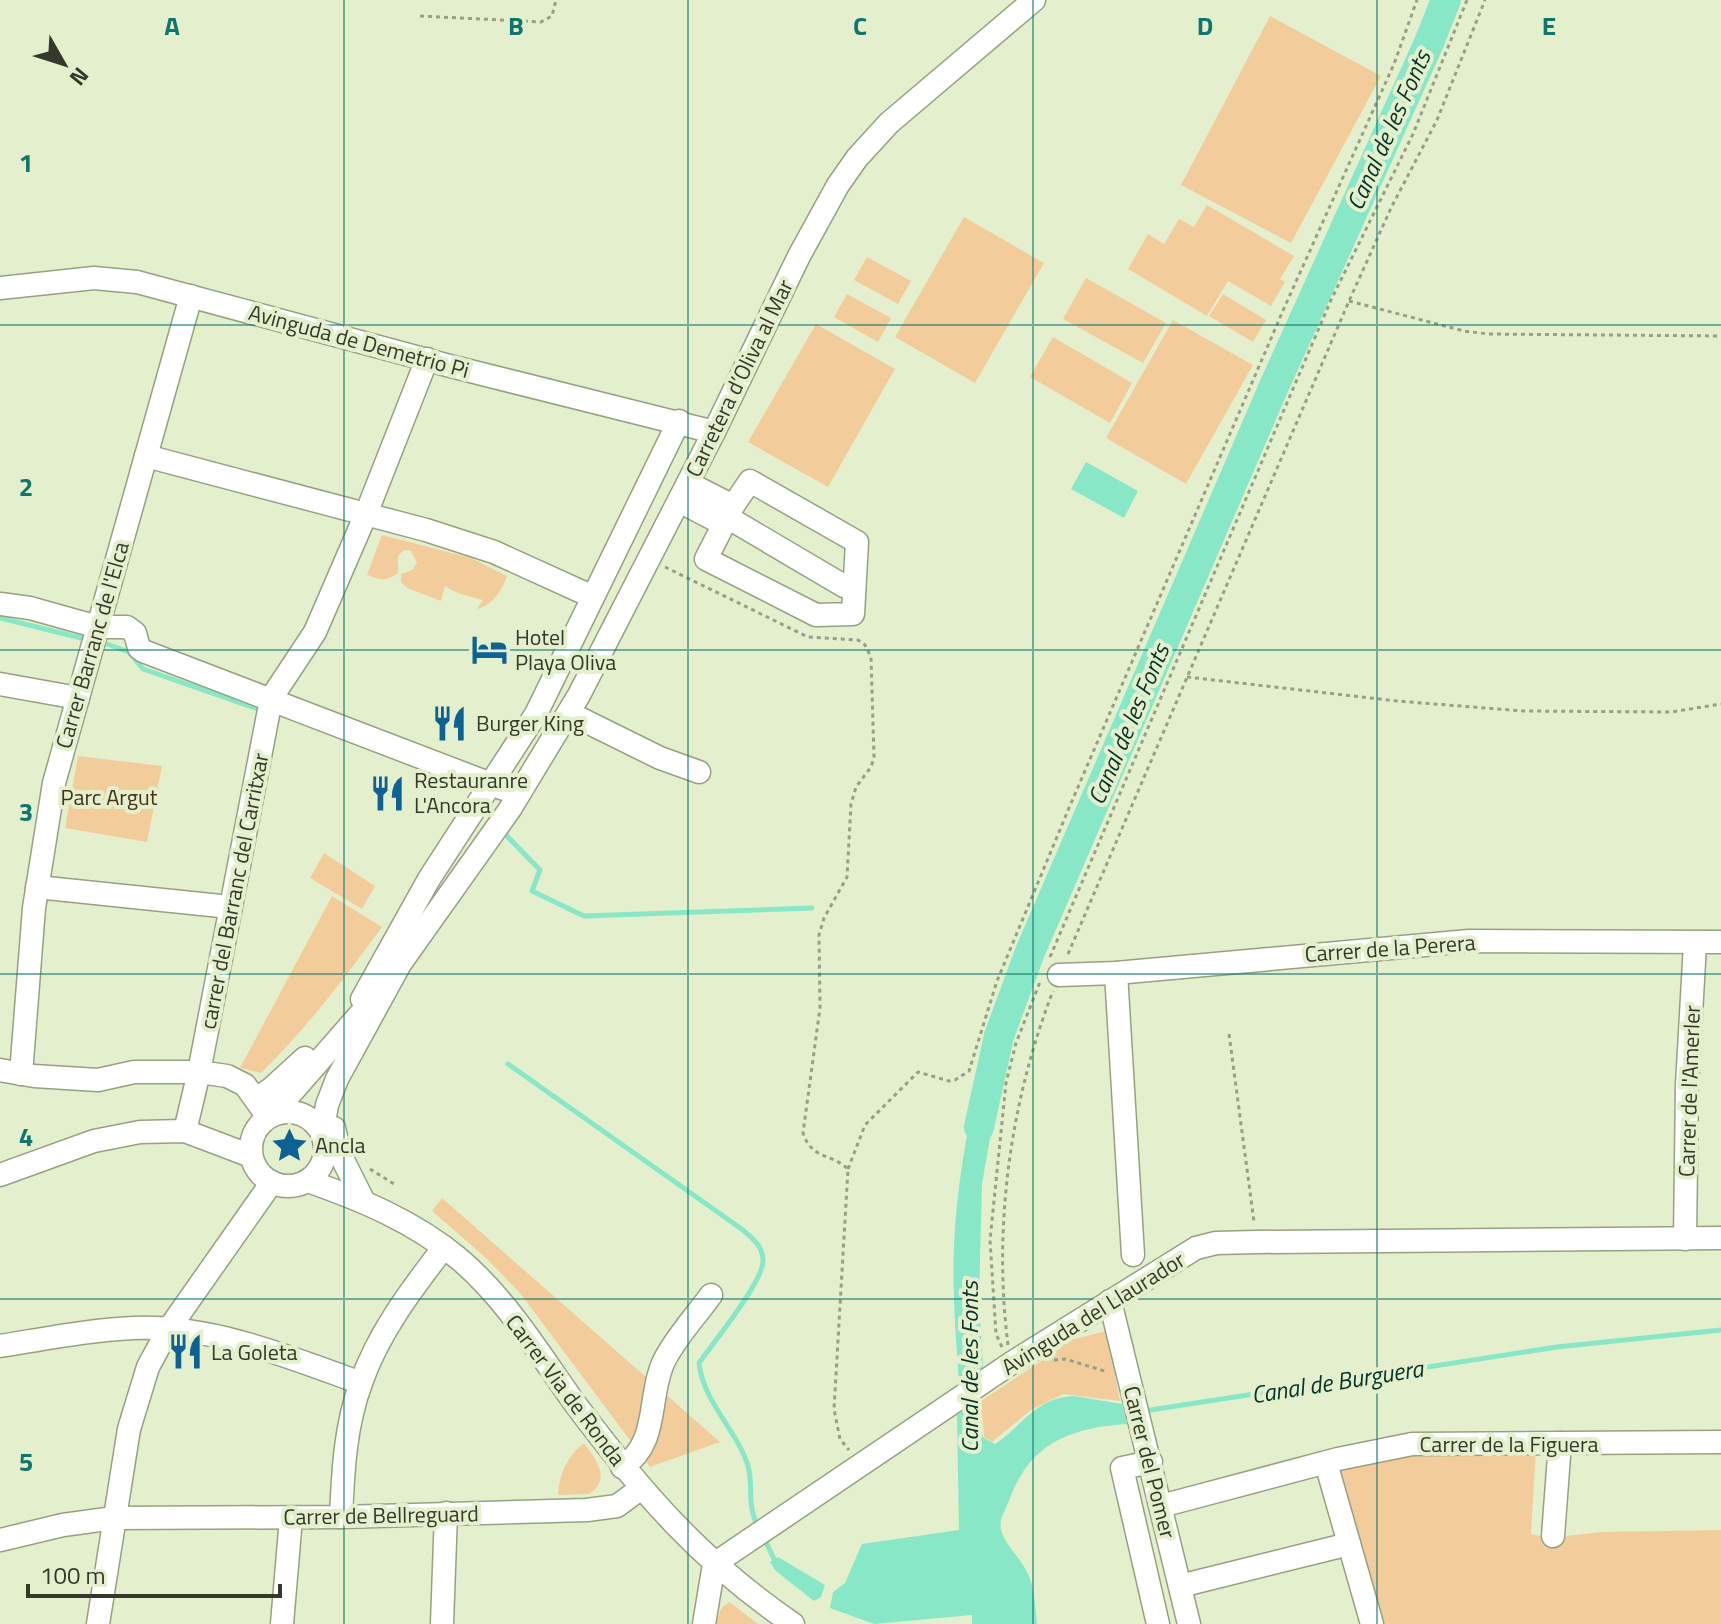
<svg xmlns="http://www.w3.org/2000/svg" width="1721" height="1624" font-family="'Titillium Web',sans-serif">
  <rect width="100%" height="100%" fill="#e4f0cd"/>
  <g fill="#f2cd9b">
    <path d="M1270,16L1381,76L1291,243L1181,185Z"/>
    <path d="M1207,205L1294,256L1280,279L1285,282L1271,306L1228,281L1207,316L1128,269L1148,234L1164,244L1179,219L1194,227Z"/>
    <path d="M964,217L1044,263L975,383L895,337Z"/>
    <path d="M867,257L911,281L898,304L854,280Z"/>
    <path d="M1086,278L1166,323L1143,363L1063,319Z"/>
    <path d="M847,294L891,318L878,342L834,317Z"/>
    <path d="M1223,294L1266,320L1253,342L1209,316Z"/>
    <path d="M1173,320L1253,365L1186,484L1106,438Z"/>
    <path d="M816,324L895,369L828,487L748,442Z"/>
    <path d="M1053,337L1132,383L1110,423L1030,377Z"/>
    <path d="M382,535L471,558L507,576C502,591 493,605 477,609L483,600C469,596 456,594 445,586L441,601L407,588L401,582V574L412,570L417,563L411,551L405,550C393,557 400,562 398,573C386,582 380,580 367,575Z"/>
    <path d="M78,756L162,766L147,842L65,828Z"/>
    <path d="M324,853L375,886L362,909L310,878Z"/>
    <path d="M332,896L382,927C345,978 306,1029 261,1073L240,1068Z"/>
    <path d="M442,1198L720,1442L650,1467L520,1293L486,1258L432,1211Z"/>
    <path d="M1106,1331L1120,1401L1063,1394L1031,1410L992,1442L984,1437L981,1401L1074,1339Z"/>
    <path d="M584,1443C596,1460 612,1479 589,1494L558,1495C559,1475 567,1456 584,1443Z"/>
    <path d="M1536,1448L1531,1534L1550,1538L1601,1532L1721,1530V1624H1379L1338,1465L1385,1453Z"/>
    <path d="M730,1602L732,1604L758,1624H715L722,1607Z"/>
  </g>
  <g fill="#87e7c7">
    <path d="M1086,462L1138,491L1124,518L1071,489Z"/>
    <path d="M976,1086L998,1092L982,1184L979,1300L983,1367L959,1383C956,1337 952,1292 954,1246C956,1192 966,1139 976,1086Z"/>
    <path d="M1074,1396L1122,1404L1127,1424C1071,1428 1031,1442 1010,1498C1006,1510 997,1520 1002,1533C1007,1546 1019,1557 1026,1570C1035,1586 1035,1606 1037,1624H972V1615L874,1624L830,1608L833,1592L845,1583L862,1544L959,1530L957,1415L981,1401L982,1434L984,1438L995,1444C1023,1426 1034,1398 1074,1396Z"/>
    <path d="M778,1557L825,1585L821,1597L814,1601L776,1571L770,1562Z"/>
  </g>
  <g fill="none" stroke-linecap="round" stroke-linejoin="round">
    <g stroke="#87e7c7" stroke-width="5">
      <path d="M0,618L81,638"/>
      <path d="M107,644L129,652L143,669L261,710"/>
      <path d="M507,829L506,835L540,870L532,891L584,916L812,908"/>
      <path d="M508,1064L743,1230C753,1239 763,1246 763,1261C763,1282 713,1343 699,1363C703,1402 737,1430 748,1466C754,1489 746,1503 758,1527"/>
      <path d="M1144,1411L1557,1347L1721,1330"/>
      <path d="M763,1536L774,1559"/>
    </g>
    <path stroke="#87e7c7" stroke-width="30" d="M979,1127L999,1036L1030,952L1275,384L1428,45L1446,0"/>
    <defs>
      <g id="minor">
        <path d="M0,288L94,278L137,282L450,366L714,432"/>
        <path d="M191,296L146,456L426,530L494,552L593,597"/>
        <path d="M750,481L857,542L853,614L816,615L706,559L733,506Z"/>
        <path d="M688,483L733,506"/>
        <path d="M679,501L723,524"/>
        <path d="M727,517L844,586L854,589"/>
        <path d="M0,604L30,608L98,627H127L135,633L139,648L143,651L504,789"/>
        <path d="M0,684L78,698"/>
        <path d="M569,713L660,758L699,772"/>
        <path d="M37,887L230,907"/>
        <path d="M1116,973L1133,1255"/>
        <path d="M1059,975L1116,973L1469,941L1721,942"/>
        <path d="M362,999L429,879L536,714L679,421"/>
        <path d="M0,1070L34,1076L98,1080L134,1072H199L227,1076L245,1085L268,1117"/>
        <path d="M21,1074L34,908L54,783L146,456"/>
        <path d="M256,1099L271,1089L305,1058"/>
        <circle cx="288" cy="1149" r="37"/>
        <path d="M271,1116L362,1012"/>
        <path d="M334,1128L340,1154L363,1200"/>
        <path d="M185,1131L199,1072L269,710L276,691L315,632L366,514L427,359"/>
        <path d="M322,1134L327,1105L337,1079L400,964L510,809L579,695L714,432L799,256L838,185L857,158L889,123L1034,0"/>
        <path d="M0,1175L94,1141L140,1132L185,1131L251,1156"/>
        <path d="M308,1181C362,1200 413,1221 458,1258C506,1298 540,1355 576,1405C642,1493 702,1562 793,1624"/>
        <path d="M1685,1239L1687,1085L1695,944"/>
        <path d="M1110,1301L1189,1624"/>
        <path d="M0,1346C44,1339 89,1330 134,1328C212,1325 289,1357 361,1383"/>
        <path d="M1151,1462L1122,1468L1158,1624"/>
        <path d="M1326,1463L1372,1624"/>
        <path d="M622,1467C660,1443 647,1397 664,1361C676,1337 696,1316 711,1295"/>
        <path d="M1161,1506L1338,1459L1412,1444L1721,1442"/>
        <path d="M341,1517C343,1472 345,1426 361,1383C378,1333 412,1289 444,1247"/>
        <path d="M1553,1536L1560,1443"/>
        <path d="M0,1540L63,1525L114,1518L341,1517L587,1510L617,1506L640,1489"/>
        <path d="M714,1564L1010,1364L1196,1248L1216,1243L1256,1242L1721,1238"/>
        <path d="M1180,1586L1349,1544"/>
        <path d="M98,1624L129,1429L148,1367L168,1330L272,1182"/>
        <path d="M282,1624L291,1518"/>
        <path d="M442,1624L446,1513"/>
        <path d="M704,1624L714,1564"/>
      </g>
    </defs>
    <use href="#minor" stroke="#96a180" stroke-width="25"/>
    <g stroke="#979f86" stroke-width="3" stroke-dasharray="4 4" stroke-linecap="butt">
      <path d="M420,16L541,22L552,16L556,0"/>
      <path d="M1349,301L1464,331L1488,334L1721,336"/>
      <path d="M665,567L808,637L858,640L865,645L871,657L874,757L871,767L856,787L851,804L847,877L824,918L819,935L820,1008L803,1133C812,1160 831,1153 848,1169L834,1409L840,1439L849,1450"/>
      <path d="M1187,677L1397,701L1523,711L1671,712L1721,704"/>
      <path d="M1068,954L1349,301L1391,208L1437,120L1485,0"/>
      <path d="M1050,957L1331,300L1413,134L1467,0"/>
      <path d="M1229,1034L1254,1222"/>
      <path d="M370,1169L394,1184"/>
      <path d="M848,1169L865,1125L918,1072L949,1081L955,1080L969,1071L997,981L1069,808L1285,306L1394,64L1417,0"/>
      <path d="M1008,1345C993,1227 1010,1102 1053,991"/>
      <path d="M1002,1347L996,1334L990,1240L1006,1083L1016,1043L1040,982"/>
      <path d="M1054,1360L1065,1359L1108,1372"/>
    </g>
    <use href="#minor" stroke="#fff" stroke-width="22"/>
  </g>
  <path fill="none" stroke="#0f766e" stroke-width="2" stroke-opacity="0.55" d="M344,0V1624M688,0V1624M1033,0V1624M1377,0V1624M0,325H1721M0,650H1721M0,974H1721M0,1299H1721"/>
  <defs>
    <symbol id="hotel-bare" viewBox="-9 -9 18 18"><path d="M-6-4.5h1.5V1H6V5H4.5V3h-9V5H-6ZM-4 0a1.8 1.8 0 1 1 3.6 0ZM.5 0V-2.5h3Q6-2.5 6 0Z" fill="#0e6193" stroke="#e4f0cd" stroke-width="2.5" paint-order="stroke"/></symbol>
    <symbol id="restaurant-bare" viewBox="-9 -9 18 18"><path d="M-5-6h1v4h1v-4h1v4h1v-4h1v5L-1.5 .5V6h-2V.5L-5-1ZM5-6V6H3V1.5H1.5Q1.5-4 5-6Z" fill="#0e6193" stroke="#e4f0cd" stroke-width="2.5" paint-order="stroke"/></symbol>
    <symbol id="sight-bare" viewBox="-9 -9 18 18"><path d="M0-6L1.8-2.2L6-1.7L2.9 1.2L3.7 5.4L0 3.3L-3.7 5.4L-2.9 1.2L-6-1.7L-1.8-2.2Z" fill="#0e6193" stroke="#e4f0cd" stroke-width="2.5" paint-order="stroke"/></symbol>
  </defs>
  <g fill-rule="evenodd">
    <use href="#hotel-bare" x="464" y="624" width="51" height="51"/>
    <use href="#restaurant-bare" x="424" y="698" width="51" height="51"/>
    <use href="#restaurant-bare" x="362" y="768" width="51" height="51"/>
    <use href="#sight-bare" x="264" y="1120" width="51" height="51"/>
    <use href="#restaurant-bare" x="160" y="1326" width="51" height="51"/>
  </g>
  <g text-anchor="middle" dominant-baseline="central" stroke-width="8" stroke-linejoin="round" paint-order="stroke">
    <g font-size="22" fill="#34392b" stroke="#e4f0cd">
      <text transform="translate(359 341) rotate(15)">Avinguda de Demetrio Pi</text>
      <text transform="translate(739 378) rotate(-64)">Carretera d’Oliva al Mar</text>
      <text transform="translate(92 645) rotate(-74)">Carrer Barranc de l'Elca</text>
      <text transform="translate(234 891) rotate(-79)">carrer del Barranc del Carritxar</text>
      <text transform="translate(1390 948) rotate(-4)">Carrer de la Perera</text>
      <text transform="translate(1689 1091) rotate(-88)">Carrer de l'Amerler</text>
      <text transform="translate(1093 1313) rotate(-32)">Avinguda del Llaurador</text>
      <text transform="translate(566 1390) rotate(53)">Carrer Via de Ronda</text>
      <text x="1509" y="1444">Carrer de la Figuera</text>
      <text transform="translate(1150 1462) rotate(76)">Carrer del Pomer</text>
      <text transform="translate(381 1515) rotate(-1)">Carrer de Bellreguard</text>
    </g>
    <g font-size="22" fill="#34392b" stroke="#e4f0cd" text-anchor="start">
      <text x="515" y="637">Hotel<tspan x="515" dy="25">Playa Oliva</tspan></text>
      <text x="476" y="723">Burger King</text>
      <text x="414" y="780">Restauranre<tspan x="414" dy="25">L'Ancora</tspan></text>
      <text x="315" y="1145">Ancla</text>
      <text x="211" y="1352">La Goleta</text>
    </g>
    <g font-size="22" fill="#473214" stroke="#e4f0cd">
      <text x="109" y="797">Parc Argut</text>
    </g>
    <g font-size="24" font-style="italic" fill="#053327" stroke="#e4f0cd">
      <text transform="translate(1388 130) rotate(-66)">Canal de les Fonts</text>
      <text transform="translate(1128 724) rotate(-67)">Canal de les Fonts</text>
      <text transform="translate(969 1367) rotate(-90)">Canal de les Fonts</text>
      <text transform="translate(1337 1381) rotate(-9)">Canal de Burguera</text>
    </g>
  </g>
  <g font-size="26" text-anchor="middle" font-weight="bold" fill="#0f766e" stroke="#e4f0cd" stroke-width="8" stroke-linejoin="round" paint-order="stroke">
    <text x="172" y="35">A</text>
    <text x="516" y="35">B</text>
    <text x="860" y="35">C</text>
    <text x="1205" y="35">D</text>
    <text x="1549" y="35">E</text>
    <text x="26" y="172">1</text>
    <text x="26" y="496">2</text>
    <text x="26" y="821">3</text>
    <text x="26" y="1146">4</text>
    <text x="26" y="1471">5</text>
  </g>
  <g transform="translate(64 64) rotate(129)" stroke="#e4f0cd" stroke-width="6" paint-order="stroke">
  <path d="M0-6L14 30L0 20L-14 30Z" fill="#34392b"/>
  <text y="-12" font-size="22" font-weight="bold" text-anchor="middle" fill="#34392b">N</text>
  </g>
  <path d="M28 1584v12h252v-12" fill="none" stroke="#34392b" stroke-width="4"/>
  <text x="40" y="1584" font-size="24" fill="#34392b" stroke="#e4f0cd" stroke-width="6" paint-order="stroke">100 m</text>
</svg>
